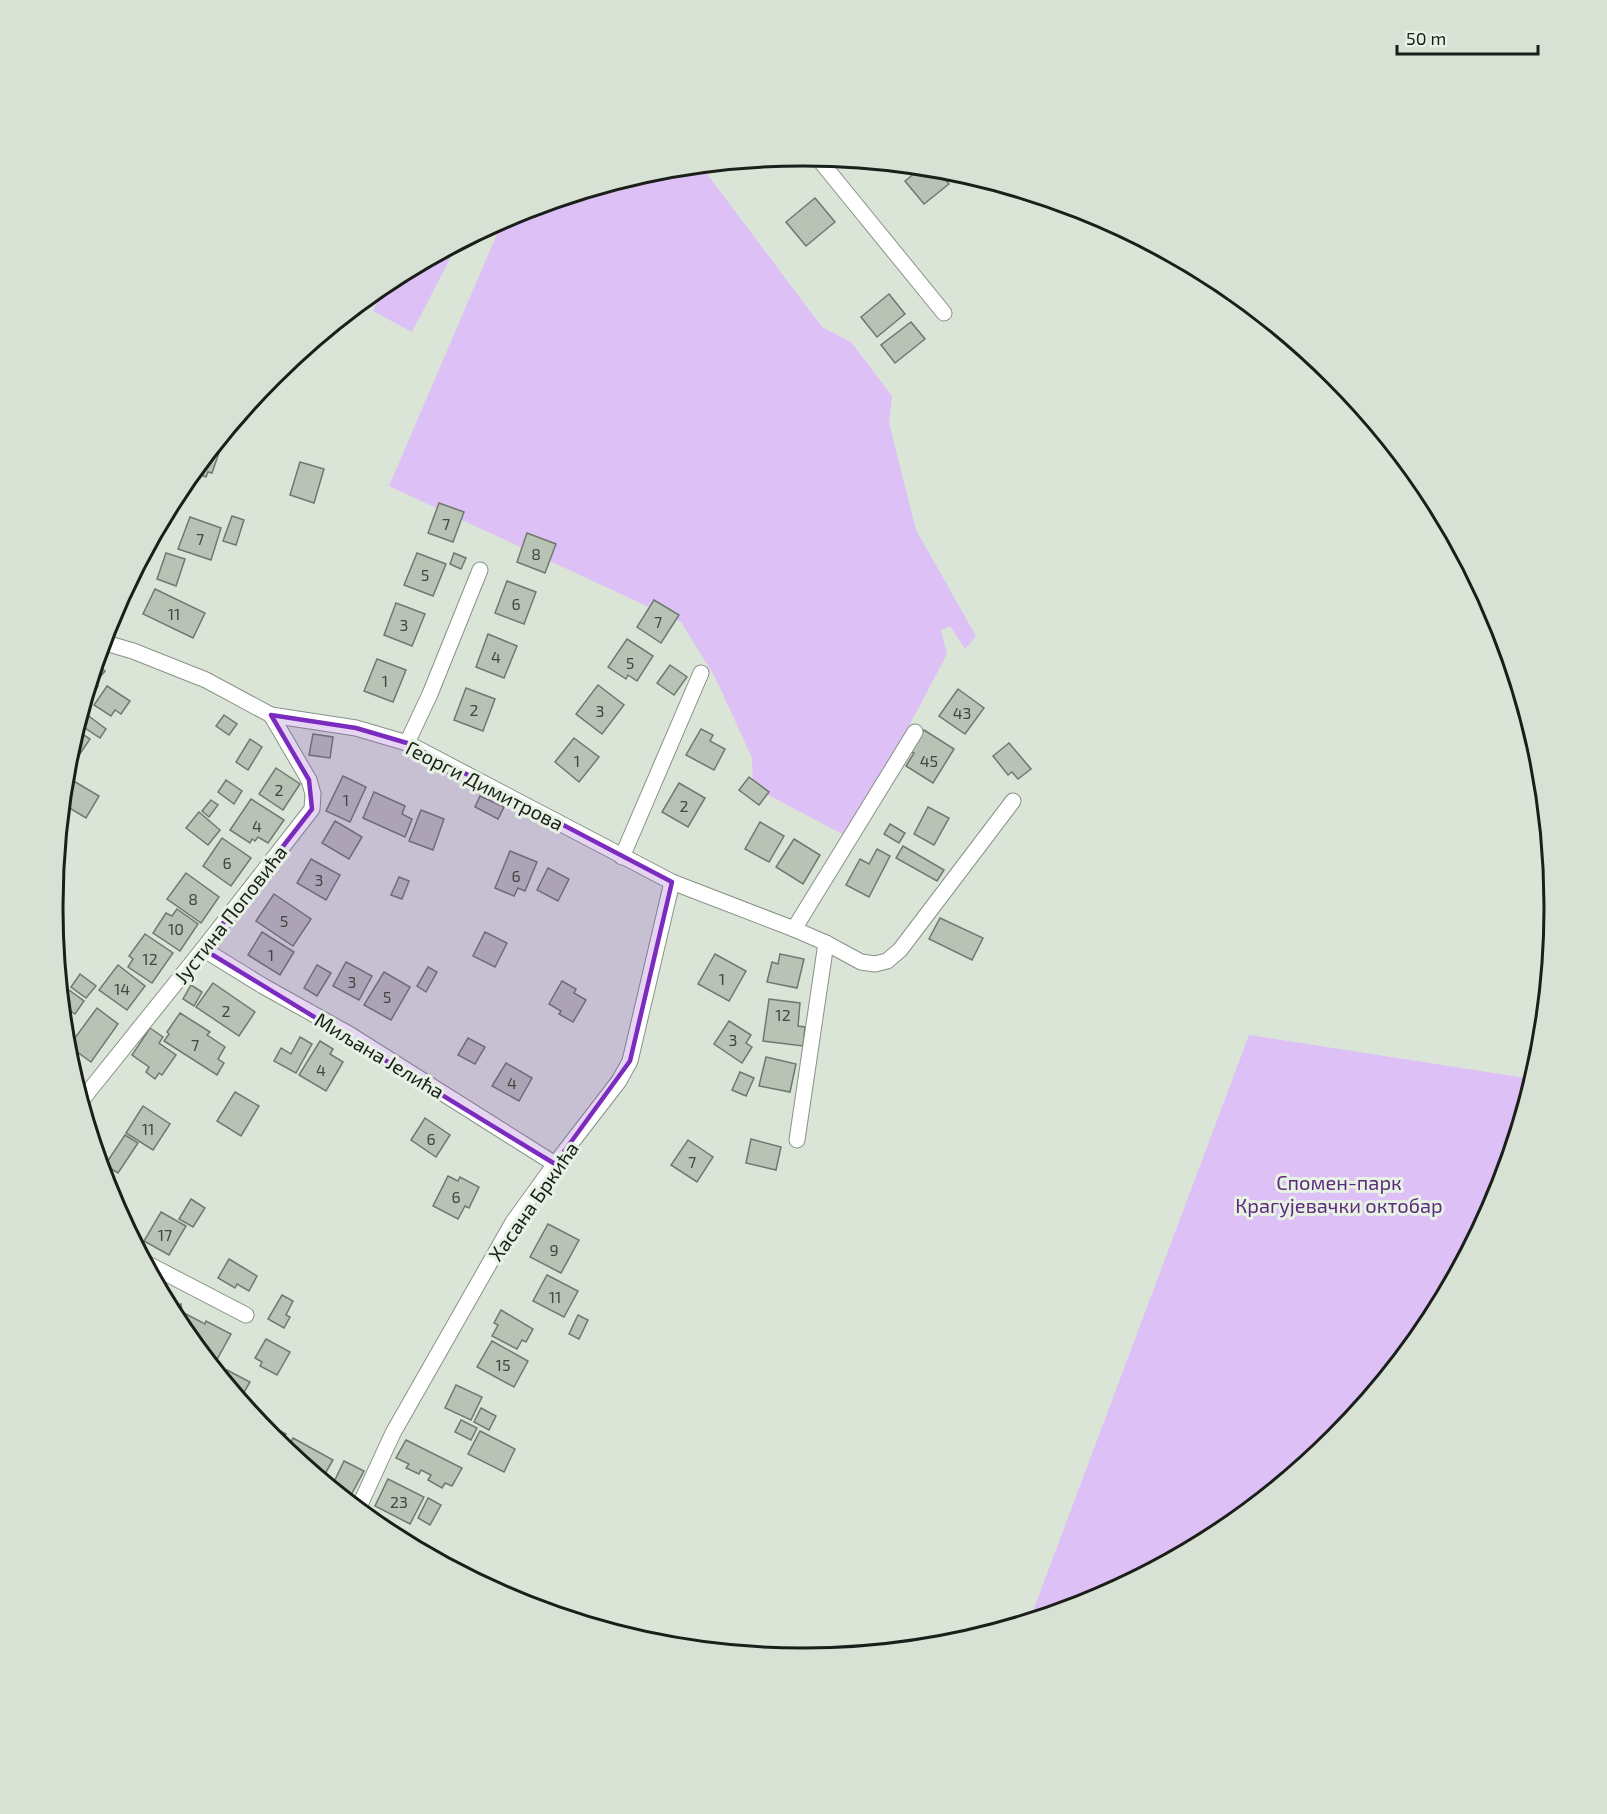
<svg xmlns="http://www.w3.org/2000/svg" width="1607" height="1814" font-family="'Exo 2',sans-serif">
  <rect width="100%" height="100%" fill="#dae5d7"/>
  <g fill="#ddc0f5">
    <path d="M701,166L822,327L851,342L892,396L889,423L916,530L976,636L965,649L950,626L941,630L947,654L850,838L753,787L752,758L716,679L681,622L389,486L503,220L516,213L657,170Z"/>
    <path d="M457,245L412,332L373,311L388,282Z"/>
    <path d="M1249,1035L1532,1079L1497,1195L1428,1325L1334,1438L1220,1532L1091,1601L1030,1619Z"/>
  </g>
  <g fill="#b8c2b5" stroke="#6f796d" stroke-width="1.5">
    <path d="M921,168L936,169L949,184L924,204L905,181Z"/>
    <path d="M815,198L835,222L806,246L786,222Z"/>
    <path d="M889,294L905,314L877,337L861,317Z"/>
    <path d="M911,322L925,339L895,363L881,345Z"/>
    <path d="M218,443L222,444L212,473L208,472L206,477L194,472Z"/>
    <path d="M300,462L324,469L314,503L290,495Z"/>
    <path d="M439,503L464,512L453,542L428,533Z"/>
    <path d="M232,516L244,520L236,545L223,541Z"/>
    <path d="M190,517L221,528L211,560L178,549Z"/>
    <path d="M527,533L556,544L545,573L517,562Z"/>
    <path d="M166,553L185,559L176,586L157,579Z"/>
    <path d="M417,553L446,564L433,596L404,585Z"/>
    <path d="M454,553L466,558L461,569L450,564Z"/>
    <path d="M507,581L536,592L524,624L495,613Z"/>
    <path d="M155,589L205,613L193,638L143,614Z"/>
    <path d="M654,600L679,615L661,643L637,627Z"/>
    <path d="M396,603L425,614L412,646L384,635Z"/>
    <path d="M488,634L517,646L504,678L476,667Z"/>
    <path d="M627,639L653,656L637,681L628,675L626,679L608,667Z"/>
    <path d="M377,659L406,670L393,702L364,691Z"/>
    <path d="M96,664L105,671L95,683L98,686L91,696L87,693Z"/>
    <path d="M670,665L687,677L674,695L657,683Z"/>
    <path d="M598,685L624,705L602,734L576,714Z"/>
    <path d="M107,686L130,701L121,714L115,710L111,716L94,705Z"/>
    <path d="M466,688L495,699L483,731L454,720Z"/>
    <path d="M958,689L984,708L965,734L939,716Z"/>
    <path d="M86,714L106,729L100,738L79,724Z"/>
    <path d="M224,715L237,724L229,735L216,726Z"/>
    <path d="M701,729L713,735L710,741L725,749L714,770L686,755Z"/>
    <path d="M76,730L90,739L69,770L66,768L67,760Z"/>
    <path d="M924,730L954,749L933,783L906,766L914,753L910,751Z"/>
    <path d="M313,734L333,737L330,758L309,755Z"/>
    <path d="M574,738L599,757L579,782L555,762Z"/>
    <path d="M250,739L262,747L248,770L236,762Z"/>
    <path d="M1009,743L1031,769L1018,779L1012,772L1008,775L993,756Z"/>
    <path d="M276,768L300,784L283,810L259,794Z"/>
    <path d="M343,776L366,787L350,822L326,811Z"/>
    <path d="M749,777L769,792L759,805L739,790Z"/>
    <path d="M72,780L99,796L86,818L63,804L64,794Z"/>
    <path d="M226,780L242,791L234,804L218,792Z"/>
    <path d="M679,783L705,798L688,827L662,812Z"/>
    <path d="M374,792L405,806L402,814L412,819L405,837L363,818Z"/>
    <path d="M480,796L504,807L498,819L475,807Z"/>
    <path d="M251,799L284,820L268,843L258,837L255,841L252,839L250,843L230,830Z"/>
    <path d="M211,800L218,805L209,817L202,811Z"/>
    <path d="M928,807L949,818L934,845L914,834Z"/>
    <path d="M421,810L444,819L433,850L409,841Z"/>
    <path d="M199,812L220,830L208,845L186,828Z"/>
    <path d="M335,821L362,837L349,859L322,843Z"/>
    <path d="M760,822L784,836L769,862L745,849Z"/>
    <path d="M890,824L905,833L899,843L884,834Z"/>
    <path d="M222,838L251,858L231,886L203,866Z"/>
    <path d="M794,839L820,855L803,884L776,867Z"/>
    <path d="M903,846L944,870L937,881L896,858Z"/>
    <path d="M877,849L890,856L869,897L846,885L860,859L869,864Z"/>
    <path d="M510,851L537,862L525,891L518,888L514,896L495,888Z"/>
    <path d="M311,859L340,875L326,900L297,883Z"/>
    <path d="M548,868L569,879L558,901L537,890Z"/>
    <path d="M186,873L219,897L201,923L167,899Z"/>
    <path d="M399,877L409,881L402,899L391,895Z"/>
    <path d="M274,894L311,919L293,946L256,921Z"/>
    <path d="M177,909L198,924L180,951L153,933L166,913L172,916Z"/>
    <path d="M940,918L983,938L972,960L929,939Z"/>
    <path d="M262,932L294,952L280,975L248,955Z"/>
    <path d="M485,932L507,943L495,967L473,956Z"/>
    <path d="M145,934L173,953L152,983L128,967L133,959L129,956Z"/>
    <path d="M715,954L746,971L729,1001L698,984Z"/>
    <path d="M780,954L804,959L797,988L767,982L772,962L778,964Z"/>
    <path d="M346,962L372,976L359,1000L333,986Z"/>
    <path d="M118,965L145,986L127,1010L99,990Z"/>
    <path d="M317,965L331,973L317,996L304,988Z"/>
    <path d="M428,967L437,972L426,992L417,986Z"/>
    <path d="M384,972L410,987L391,1020L364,1005Z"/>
    <path d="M80,974L96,986L86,998L71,987Z"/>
    <path d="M562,981L576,989L574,993L586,1000L573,1022L559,1014L561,1011L549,1004Z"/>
    <path d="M213,983L255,1012L239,1036L196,1007Z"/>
    <path d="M191,985L202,992L194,1006L183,999Z"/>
    <path d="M69,990L84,1001L75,1014L62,1005V1000Z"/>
    <path d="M769,999L800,1003L798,1026L805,1027L803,1046L763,1041Z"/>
    <path d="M97,1008L118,1024L91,1062L69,1046Z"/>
    <path d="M180,1013L210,1032L207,1035L225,1047L218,1059L224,1063L217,1075L164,1041L169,1034L167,1032Z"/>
    <path d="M729,1021L751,1035L746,1043L752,1047L742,1063L714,1044Z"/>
    <path d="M150,1028L163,1037L159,1043L176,1055L162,1075L159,1073L155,1079L146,1072L149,1067L132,1055Z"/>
    <path d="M300,1037L312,1044L296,1073L274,1061L281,1048L291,1054Z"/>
    <path d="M468,1038L485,1047L475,1064L458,1055Z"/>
    <path d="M320,1041L333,1049L330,1054L343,1062L326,1091L299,1075Z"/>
    <path d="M766,1057L796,1064L790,1092L759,1086Z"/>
    <path d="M506,1063L532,1078L519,1101L492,1086Z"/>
    <path d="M70,1064L81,1071L75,1080Z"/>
    <path d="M740,1072L754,1078L746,1096L732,1090Z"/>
    <path d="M235,1092L259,1106L241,1136L217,1121Z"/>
    <path d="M143,1106L170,1124L153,1150L126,1133Z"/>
    <path d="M425,1118L450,1135L436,1157L411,1140Z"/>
    <path d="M125,1135L138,1143L118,1173L105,1165Z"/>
    <path d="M751,1139L781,1147L776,1170L746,1163Z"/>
    <path d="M688,1140L713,1157L697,1182L671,1165Z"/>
    <path d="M448,1176L458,1181L460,1177L479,1187L469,1208L465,1206L458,1219L433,1206Z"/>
    <path d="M191,1199L205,1208L193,1227L179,1219Z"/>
    <path d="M161,1212L186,1226L169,1255L144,1241Z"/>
    <path d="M548,1224L579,1240L561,1273L530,1257Z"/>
    <path d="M229,1259L257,1276L249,1291L237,1284L235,1288L218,1278Z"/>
    <path d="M547,1275L578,1291L564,1317L533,1301Z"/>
    <path d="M282,1295L293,1301L286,1315L290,1317L284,1328L268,1319Z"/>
    <path d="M181,1304L182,1312L205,1324L206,1321L231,1334L215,1363L208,1360L179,1324L170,1307Z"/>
    <path d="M501,1310L533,1329L526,1342L522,1340L517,1349L492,1336L498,1325L494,1323Z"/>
    <path d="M578,1315L588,1320L579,1339L569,1334Z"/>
    <path d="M266,1339L290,1352L277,1375L260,1366L262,1362L255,1358Z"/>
    <path d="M492,1341L528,1361L514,1387L477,1367Z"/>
    <path d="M227,1370L250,1382L243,1394L232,1388L223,1378Z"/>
    <path d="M456,1385L482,1397L471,1420L445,1408Z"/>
    <path d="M481,1408L496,1416L489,1430L474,1422Z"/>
    <path d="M256,1418L286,1434L280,1444L272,1438Z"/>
    <path d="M461,1420L477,1428L471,1440L455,1432Z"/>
    <path d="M480,1431L515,1449L504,1472L468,1454Z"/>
    <path d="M293,1438L333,1460L322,1479L287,1450Z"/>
    <path d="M406,1440L462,1468L452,1486L445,1483L442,1488L428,1480L431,1475L421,1470L419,1474L406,1468L409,1464L396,1458Z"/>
    <path d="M344,1461L364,1471L351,1495L332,1486Z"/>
    <path d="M388,1479L424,1497L410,1524L375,1506Z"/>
    <path d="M428,1498L441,1505L430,1525L418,1518Z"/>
  </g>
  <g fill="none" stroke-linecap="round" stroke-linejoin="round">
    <defs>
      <g id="minor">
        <path d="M817,157L944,313"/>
        <path d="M102,645L109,644L133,651L206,680L271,715L356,728L407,743L672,882L794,929L826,943L861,962L875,964L887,961L900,950L1013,801"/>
        <path d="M407,743L430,694L480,570"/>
        <path d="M622,857L701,673"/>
        <path d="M794,929L915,732"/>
        <path d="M203,949L263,986L349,1034L555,1164"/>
        <path d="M81,1101L203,949L312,809L313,794L309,780L271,715"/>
        <path d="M797,1140L826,943"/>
        <path d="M146,1263L246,1315"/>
        <path d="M358,1509L393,1433L513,1222L555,1164L619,1081L630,1061L672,882"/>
      </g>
    </defs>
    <use href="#minor" stroke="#889285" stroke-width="17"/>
    <use href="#minor" stroke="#fff" stroke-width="15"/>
  </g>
  <path fill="#7b2cbf" fill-opacity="0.2" stroke="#7b2cbf" stroke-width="4.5" stroke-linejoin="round" d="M271,715L356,728L407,743L672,882L630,1061L555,1164L203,949L312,809L309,780Z"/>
  <g text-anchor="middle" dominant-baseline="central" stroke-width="6" stroke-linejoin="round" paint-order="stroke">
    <g font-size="16" fill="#424841">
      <text x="446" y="523">7</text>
      <text x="200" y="538">7</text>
      <text x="536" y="553">8</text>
      <text x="425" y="574">5</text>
      <text x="516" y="603">6</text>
      <text x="174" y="613">11</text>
      <text x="658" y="621">7</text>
      <text x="404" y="624">3</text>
      <text x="496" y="656">4</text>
      <text x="630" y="662">5</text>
      <text x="385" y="680">1</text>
      <text x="474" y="709">2</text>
      <text x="600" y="710">3</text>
      <text x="962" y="712">43</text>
      <text x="577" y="760">1</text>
      <text x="929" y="760">45</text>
      <text x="279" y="789">2</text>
      <text x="346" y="799">1</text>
      <text x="684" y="805">2</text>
      <text x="257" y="825">4</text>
      <text x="227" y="862">6</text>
      <text x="516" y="875">6</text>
      <text x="319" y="879">3</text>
      <text x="193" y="898">8</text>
      <text x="284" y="920">5</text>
      <text x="176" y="928">10</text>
      <text x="271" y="954">1</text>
      <text x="150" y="958">12</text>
      <text x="722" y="978">1</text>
      <text x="352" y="981">3</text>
      <text x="122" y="988">14</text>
      <text x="387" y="996">5</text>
      <text x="226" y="1010">2</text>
      <text x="783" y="1014">12</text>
      <text x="733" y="1039">3</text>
      <text x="195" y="1044">7</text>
      <text x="321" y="1069">4</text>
      <text x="512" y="1082">4</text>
      <text x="148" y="1128">11</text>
      <text x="431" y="1138">6</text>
      <text x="692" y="1161">7</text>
      <text x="456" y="1196">6</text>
      <text x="165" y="1234">17</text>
      <text x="554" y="1249">9</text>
      <text x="555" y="1296">11</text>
      <text x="503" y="1364">15</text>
      <text x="399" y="1501">23</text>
    </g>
    <g font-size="20" fill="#1b1f1a" stroke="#e7f2e4">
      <text transform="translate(485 785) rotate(27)">Георги Димитрова</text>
      <text transform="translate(230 914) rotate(-52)">Јустина Поповића</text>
      <text transform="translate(380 1055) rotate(31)">Миљана Јелића</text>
      <text transform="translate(533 1201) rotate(-55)">Хасана Бркића</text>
    </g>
    <g font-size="20" fill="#5d2b7d" stroke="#e7f2e4">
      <text x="1339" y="1182">Спомен-парк<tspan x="1339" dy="23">Крагујевачки октобар</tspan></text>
    </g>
  </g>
  <path d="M0 0H1607V1814H0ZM803 166H804A740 740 0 0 1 1544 906V908A740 740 0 0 1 804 1648H803A740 740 0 0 1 63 908V906A740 740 0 0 1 803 166Z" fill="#d7e1d4" fill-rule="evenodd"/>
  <path fill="none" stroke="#1b1f1a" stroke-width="3" d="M803 166H804A740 740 0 0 1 1544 906V908A740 740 0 0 1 804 1648H803A740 740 0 0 1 63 908V906A740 740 0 0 1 803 166Z"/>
  <path d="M1397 45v9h141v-9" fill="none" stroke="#1b1f1a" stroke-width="3"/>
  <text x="1406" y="45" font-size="18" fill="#1b1f1a" stroke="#e7f2e4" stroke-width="4.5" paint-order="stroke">50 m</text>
</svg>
